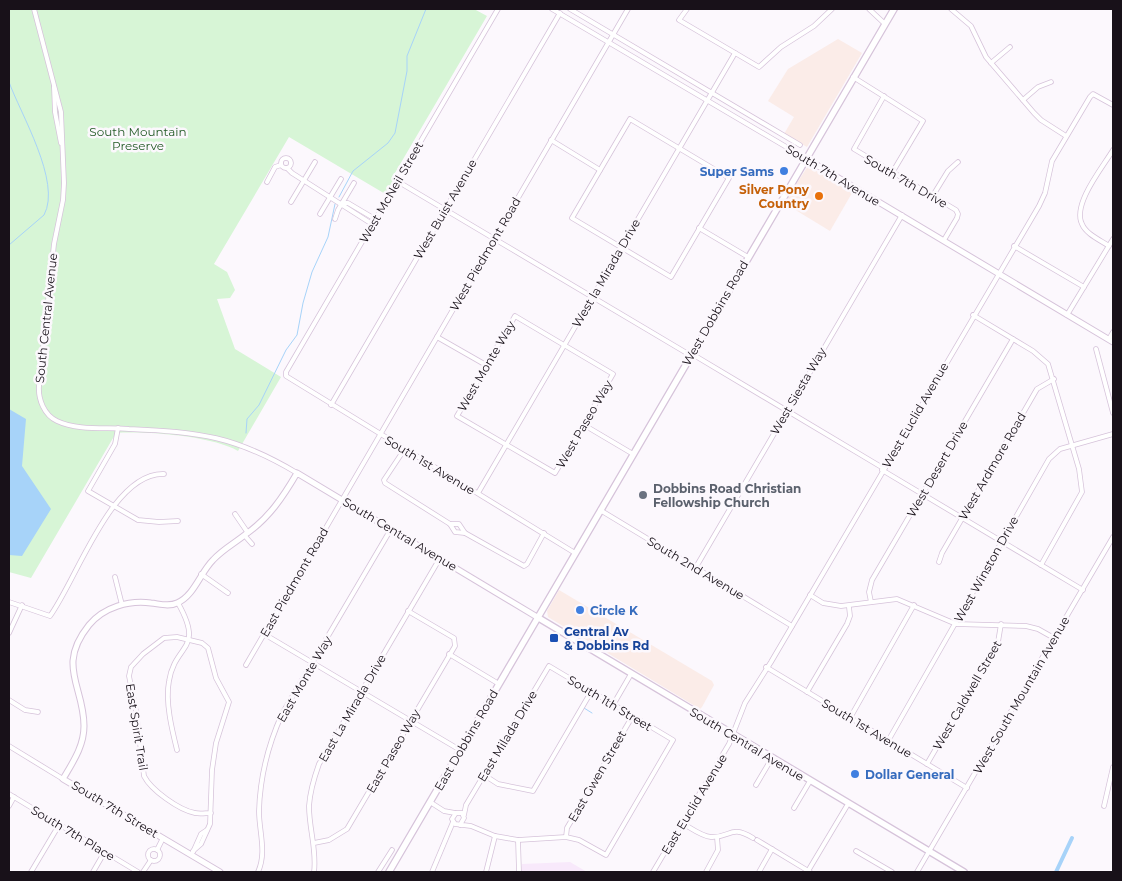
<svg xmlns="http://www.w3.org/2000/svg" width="1122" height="881" font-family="Montserrat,sans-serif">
  <rect width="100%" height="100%" fill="#fcf8fd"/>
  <g fill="#fbece8">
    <path d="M838,39L862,53L807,147L784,134L794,117L768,101L788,69Z"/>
    <path d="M808,166L852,193L830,231L784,203Z"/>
    <path d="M559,590L712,681L714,685L702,707L700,709L548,617L547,611Z"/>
  </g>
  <path fill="#f8e9fb" d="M570,862L587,872H522V864Z"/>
  <path fill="#d7f5d6" d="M9,9H474L487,16L392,178L396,181L387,195L289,137L214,264L227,272L235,290L230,298L217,299L235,349L281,377L238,451C212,436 147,431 116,433L31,578L9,572Z"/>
  <path fill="#a7d3f9" d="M9,409L26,419L22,466L51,509L22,556L9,555Z"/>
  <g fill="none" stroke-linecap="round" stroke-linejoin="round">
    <g stroke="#a7d3f9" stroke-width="1">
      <path d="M9,37V51"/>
      <path d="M9,82C20,113 62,182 44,215L9,245"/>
      <path d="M339,197L353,171L388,143L395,133L407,71V56L426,9"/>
      <path d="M246,433L247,419L259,405L286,350L297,335L303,303L312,272L328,237L335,204"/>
      <path d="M584,708L592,713"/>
    </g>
    <path stroke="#a7d3f9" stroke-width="4" d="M1056,872L1072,838"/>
    <defs>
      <g id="minor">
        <path d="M34,9L61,112L64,183L63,200L54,244L39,386C38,399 44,415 57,421C78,431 107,427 129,429C200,432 235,436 297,473"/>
        <path d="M498,9L286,372V376L575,553"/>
        <path d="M552,9L805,158"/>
        <path d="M570,9L800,145"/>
        <path d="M687,9L679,20L759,67L781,47L814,26L832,9"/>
        <path d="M869,9L885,24"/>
        <path d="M951,9L971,26L986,57L1034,113L1041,120L1066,136"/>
        <path d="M991,63L1010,47"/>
        <path d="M853,77L923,121L892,173"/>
        <path d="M54,87L55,112L61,143"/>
        <path d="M884,96L854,149L956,210L958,214L957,218L944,240"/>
        <path d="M1023,100L1038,87L1051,82"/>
        <path d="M630,119L729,178L671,277L572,218Z"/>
        <path d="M551,140L600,170"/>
        <circle cx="286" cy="163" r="5"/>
        <path d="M287,168L292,173L372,224"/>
        <path d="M397,181L690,355"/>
        <path d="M267,182L275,167L281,165"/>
        <path d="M932,197L948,171L958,162"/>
        <path d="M291,202L315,162"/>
        <path d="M342,203H348L375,219"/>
        <path d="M320,214L341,179"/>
        <path d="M335,219L338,210L354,183"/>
        <path d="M699,228L748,257"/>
        <path d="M1014,246L1084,287"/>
        <path d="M1109,246C1100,240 1086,234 1082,224C1072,204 1103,167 1113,150"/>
        <path d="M973,315L1033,351L1048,364L1079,469L1082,492L1041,565"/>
        <path d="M1067,315L1113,239"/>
        <path d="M515,316L613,374L555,473L457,416Z"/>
        <path d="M437,337L486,365"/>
        <path d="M1109,339L1113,332"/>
        <path d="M1096,349L1113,413"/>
        <path d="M692,354L883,468"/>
        <path d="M331,405L560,13"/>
        <path d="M584,425L633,454"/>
        <path d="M118,428L115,444L88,491L138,520L159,522L178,521"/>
        <path d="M404,450L384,480L385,483L450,524L455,532L465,533L524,566L527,564L544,533"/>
        <path d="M882,470L1083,590"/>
        <path d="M478,493L735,53"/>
        <path d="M600,510L792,626"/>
        <path d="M235,514L248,533"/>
        <path d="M450,524H459L465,533"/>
        <path d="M245,536L252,544"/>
        <path d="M939,562L942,553L1037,389L1054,379"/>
        <path d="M696,567L902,215"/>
        <path d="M201,574L228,593"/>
        <path d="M115,577L122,605"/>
        <path d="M810,595L823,603L841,606L897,599L956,624L1026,626L1038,629L1054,638"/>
        <path d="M9,602L50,616C77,579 112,472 164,474"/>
        <path d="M871,602L869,592L872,580L1013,339"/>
        <path d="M9,633L22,605"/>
        <path d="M264,634L460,750"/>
        <path d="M449,654L499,684"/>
        <path d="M246,665L628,9"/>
        <path d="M766,667L967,788"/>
        <path d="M807,692L847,624L850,616L849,607"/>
        <path d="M9,700L25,710L38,712"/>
        <path d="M613,705L631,674"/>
        <path d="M850,718L914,605"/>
        <path d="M888,741L1049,459L1060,449L1113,434"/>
        <path d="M9,746L63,779"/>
        <path d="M177,750C172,730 165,702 169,681C175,643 205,651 178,603"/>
        <path d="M927,764L998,642L1001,624"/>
        <path d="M484,775L498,784L533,791L591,692"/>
        <path d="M756,785L772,758"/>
        <path d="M9,794L138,872"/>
        <path d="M430,802L444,811L455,813"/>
        <path d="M9,806L14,797"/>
        <path d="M1104,806L1113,767"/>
        <path d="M794,808L810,781"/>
        <path d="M682,823C691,828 701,836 711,837C731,838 730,824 753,838"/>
        <path d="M460,825L464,818L462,813H456L452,819L455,824L471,826L495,836L518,840L566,837L579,840L606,855L673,740L549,666L466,805L464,815"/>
        <path d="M566,837L567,828L632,717"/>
        <path d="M518,840L519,872"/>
        <path d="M757,840L810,872"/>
        <path d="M314,843L329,840L347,829L455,646L454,638L408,611"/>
        <circle cx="154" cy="855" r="6"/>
        <path d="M157,850L163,838"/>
        <path d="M193,851L201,844L210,824L212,770L216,743L229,702L216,678L208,648L202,643L177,637L164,638L143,654L131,667L129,676L136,711L144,776C151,790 179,810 195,813C200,814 206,813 211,813"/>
        <path d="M856,851L892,872"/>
        <path d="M193,852L201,834L207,830"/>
        <path d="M808,871L848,804"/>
        <path d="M31,872L59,825"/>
        <path d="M93,872L104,853"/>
        <path d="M143,872L151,860"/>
        <path d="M258,872C267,852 259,832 259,811C260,777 268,745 282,714L391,529"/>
        <path d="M314,872C317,850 309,829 309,806C310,791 314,778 319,764L440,558"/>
        <path d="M378,872L392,850"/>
        <path d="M432,872L453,822"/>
        <path d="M486,872L495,836"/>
        <path d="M653,872L729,744L745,703L771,662L1039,206L1045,193L1052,161L1090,97L1093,94L1113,105"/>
        <path d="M706,872L718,850L717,837"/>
        <path d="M759,872L772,849"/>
        <path d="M917,872L1113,537"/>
      </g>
      <g id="tertiary">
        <path d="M805,158L1113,342"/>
        <path d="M220,872L63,779C73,762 84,746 84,726C84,686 56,666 89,625C104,607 129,600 151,603C160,604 169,607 177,603C194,596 200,573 213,560C223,549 235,543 246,534C269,518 283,497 297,473L537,617"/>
      </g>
      <g id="secondary">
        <path d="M537,617L964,872"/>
        <path d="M389,872L894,9"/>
      </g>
    </defs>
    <use href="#minor" stroke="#d6c3da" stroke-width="5.5"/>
    <use href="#tertiary" stroke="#d6c3da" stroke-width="7"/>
    <use href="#secondary" stroke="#d6c3da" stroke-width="8"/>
    <use href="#minor" stroke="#fff" stroke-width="4"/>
    <use href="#tertiary" stroke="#fff" stroke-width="5"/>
    <use href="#secondary" stroke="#fff" stroke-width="5.5"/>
  </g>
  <g fill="#3f7fe0" stroke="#fcf8fd" stroke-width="2">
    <circle cx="784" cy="171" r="5"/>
    <circle cx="580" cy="610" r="5"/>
    <circle cx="855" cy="774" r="5"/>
  </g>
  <circle fill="#e8710a" stroke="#fcf8fd" stroke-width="2" cx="819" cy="196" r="5"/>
  <circle fill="#6b7280" stroke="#fcf8fd" stroke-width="2" cx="643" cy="495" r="5"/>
  <rect fill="#1a4fb4" stroke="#fcf8fd" stroke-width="2" x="549" y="633" width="10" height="10" rx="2.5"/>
  <g text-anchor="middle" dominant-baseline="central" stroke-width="5" stroke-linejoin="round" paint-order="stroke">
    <g font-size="12" fill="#225925" stroke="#fcf8fd">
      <text x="138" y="131">South Mountain<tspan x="138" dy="14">Preserve</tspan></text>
    </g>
    <g font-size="12" font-weight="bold" fill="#366cbe" stroke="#fcf8fd" text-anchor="start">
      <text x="774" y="171" text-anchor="end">Super Sams</text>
      <text x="590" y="610">Circle K</text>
      <text x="865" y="774">Dollar General</text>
    </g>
    <g font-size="12" fill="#181119" stroke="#fcf8fd">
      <text transform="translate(833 175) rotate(31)">South 7th Avenue</text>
      <text transform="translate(906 181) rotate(30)">South 7th Drive</text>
      <text transform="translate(391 192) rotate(-60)">West McNeil Street</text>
      <text transform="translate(445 209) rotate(-60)">West Buist Avenue</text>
      <text transform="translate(485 254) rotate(-60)">West Piedmont Road</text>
      <text transform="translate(606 273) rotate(-60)">West la Mirada Drive</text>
      <text transform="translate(715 313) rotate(-60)">West Dobbins Road</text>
      <text transform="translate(46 318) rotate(-84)">South Central Avenue</text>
      <text transform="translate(486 366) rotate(-60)">West Monte Way</text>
      <text transform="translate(798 391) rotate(-60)">West Siesta Way</text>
      <text transform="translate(915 415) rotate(-60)">West Euclid Avenue</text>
      <text transform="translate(584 424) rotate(-60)">West Paseo Way</text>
      <text transform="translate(430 465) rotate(31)">South 1st Avenue</text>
      <text transform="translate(992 466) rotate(-60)">West Ardmore Road</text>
      <text transform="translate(937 469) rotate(-60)">West Desert Drive</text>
      <text transform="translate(400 534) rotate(31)">South Central Avenue</text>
      <text transform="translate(696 568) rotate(31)">South 2nd Avenue</text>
      <text transform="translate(986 569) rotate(-61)">West Winston Drive</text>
      <text transform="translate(294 582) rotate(-60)">East Piedmont Road</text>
      <text transform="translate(304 679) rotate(-60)">East Monte Way</text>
      <text transform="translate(967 695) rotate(-60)">West Caldwell Street</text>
      <text transform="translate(1021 695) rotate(-60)">West South Mountain Avenue</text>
      <text transform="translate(610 703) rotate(31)">South 1th Street</text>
      <text transform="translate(352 708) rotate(-60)">East La Mirada Drive</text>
      <text transform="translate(137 727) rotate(81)">East Spirit Trail</text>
      <text transform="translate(867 728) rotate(31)">South 1st Avenue</text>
      <text transform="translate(507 736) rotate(-59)">East Milada Drive</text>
      <text transform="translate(466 740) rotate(-60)">East Dobbins Road</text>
      <text transform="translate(747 744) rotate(31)">South Central Avenue</text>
      <text transform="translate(393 751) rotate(-60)">East Paseo Way</text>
      <text transform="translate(597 776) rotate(-60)">East Gwen Street</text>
      <text transform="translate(694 804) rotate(-59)">East Euclid Avenue</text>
      <text transform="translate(115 809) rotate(31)">South 7th Street</text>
      <text transform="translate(73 833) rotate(31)">South 7th Place</text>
    </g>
    <g font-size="12" font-weight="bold" fill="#c56008" stroke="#fcf8fd" text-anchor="end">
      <text x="809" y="189">Silver Pony<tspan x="809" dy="14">Country</tspan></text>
    </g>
    <g font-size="12" font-weight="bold" fill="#5b616d" stroke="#fcf8fd" text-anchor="start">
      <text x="653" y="488">Dobbins Road Christian<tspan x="653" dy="14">Fellowship Church</tspan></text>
    </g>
    <g font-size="12" font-weight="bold" fill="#164399" stroke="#fcf8fd" text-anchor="start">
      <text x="564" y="631">Central Av<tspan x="564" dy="14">&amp; Dobbins Rd</tspan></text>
    </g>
  </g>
  <rect width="1122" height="881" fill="none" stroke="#181119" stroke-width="20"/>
</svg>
